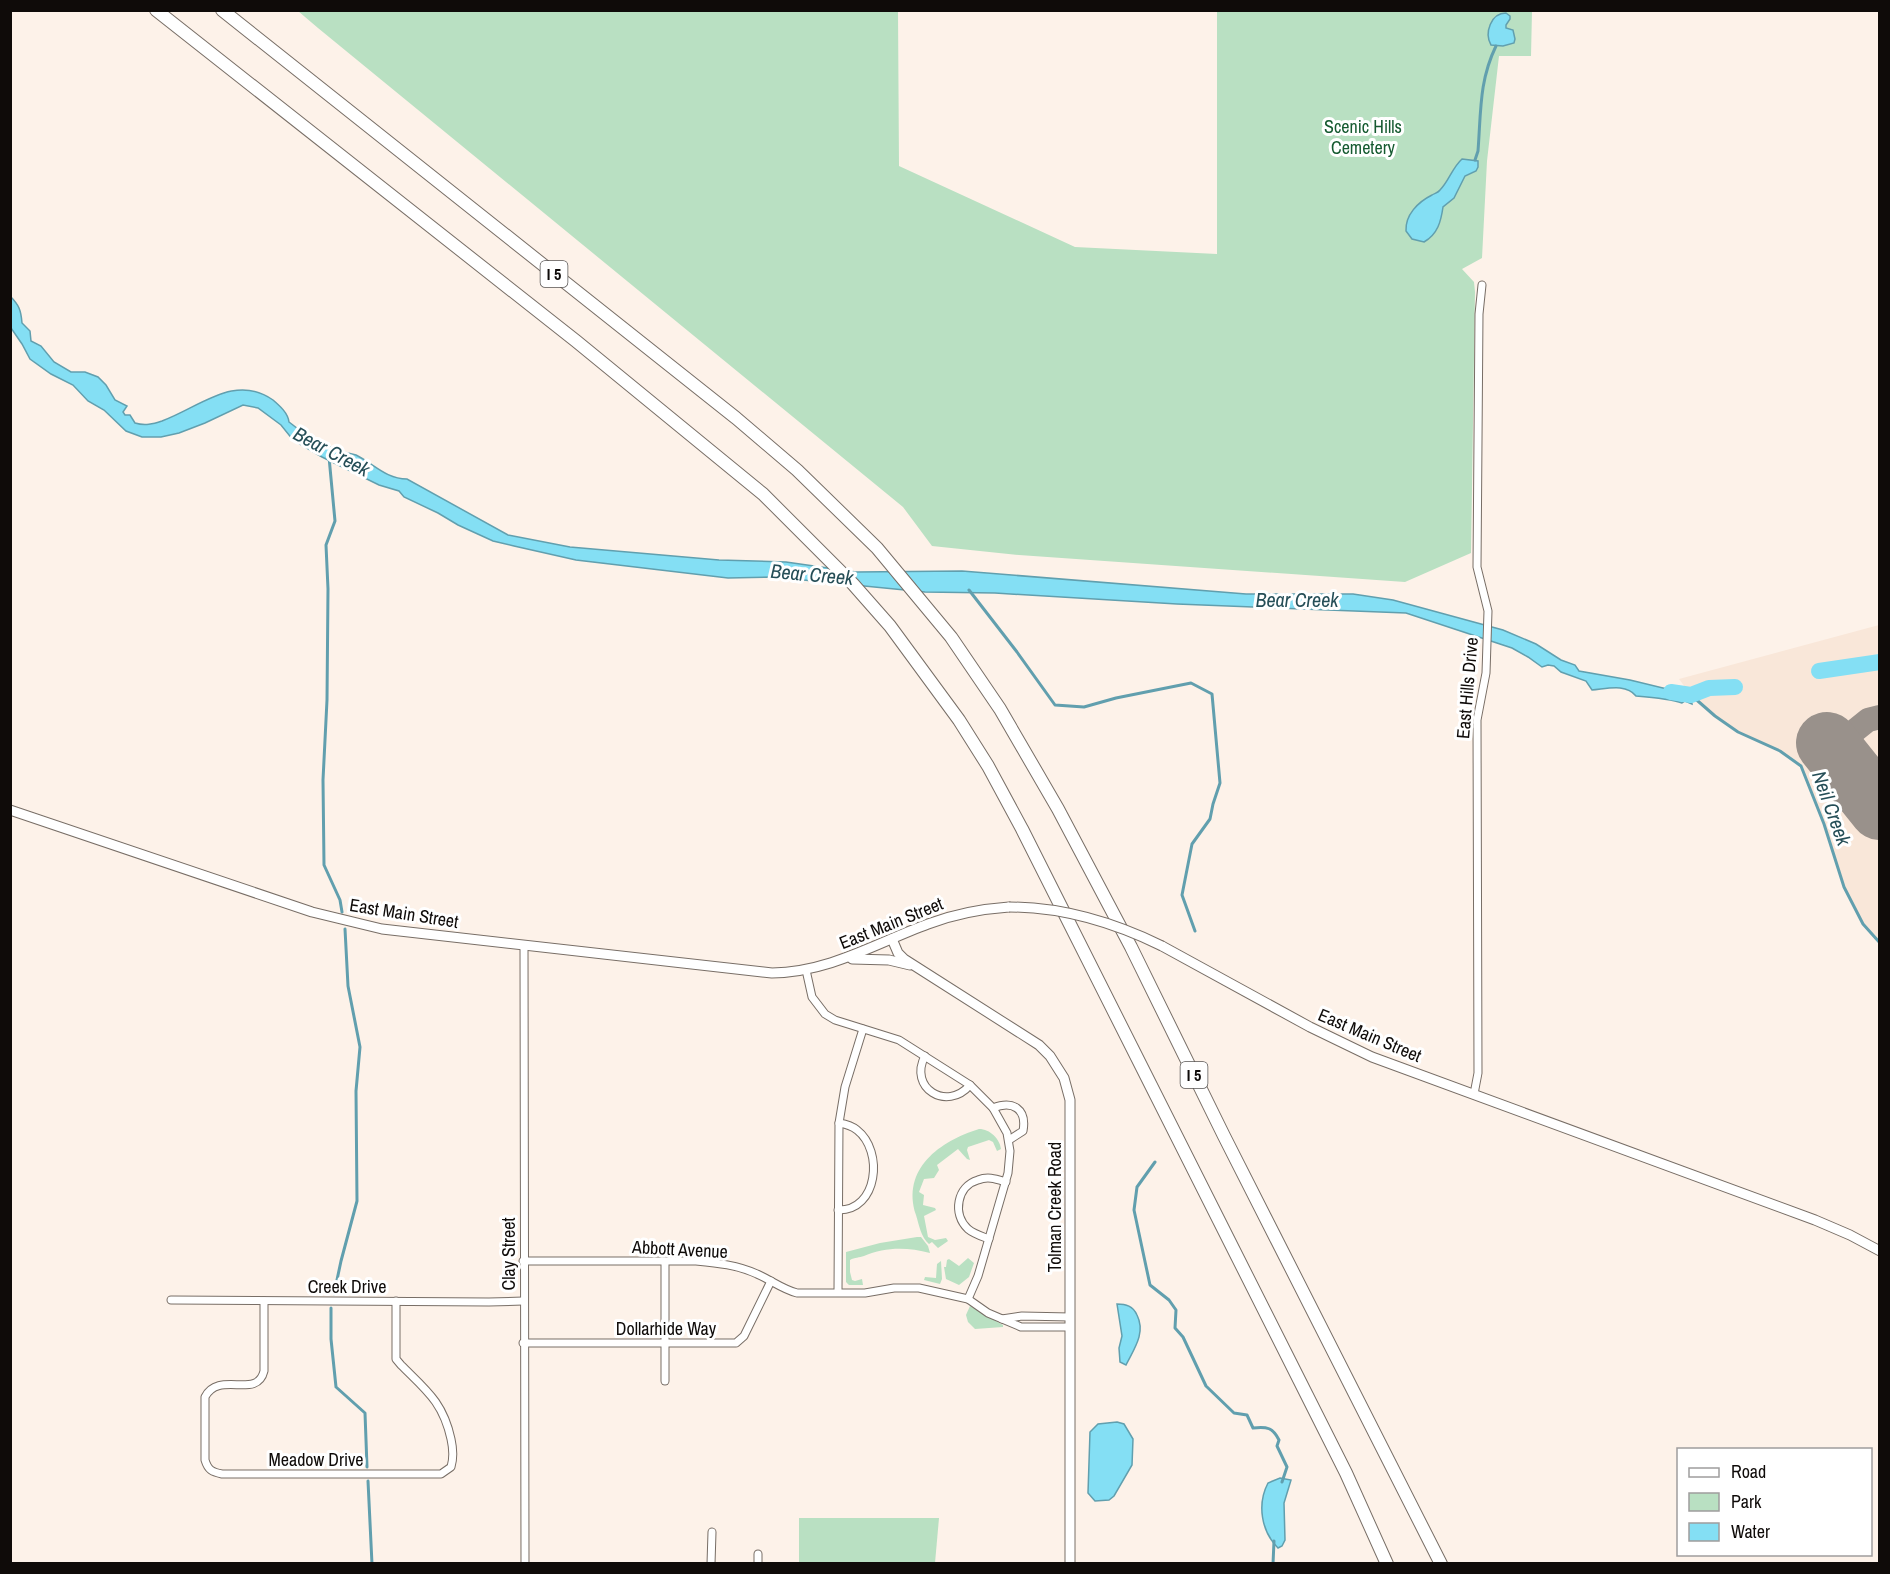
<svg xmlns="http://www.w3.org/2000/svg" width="1890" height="1574" font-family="'Archivo Narrow',sans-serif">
  <rect width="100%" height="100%" fill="#fdf2e9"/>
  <path fill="#f9e7d9" d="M1879,625V943L1863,924L1844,887L1824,824L1801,766L1780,751L1738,732L1715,716L1691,695L1679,679Z"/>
  <g fill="#b9e0c2">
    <path d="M298,11H898L899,166L1075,247L1217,254V11H1532L1531,56H1499L1487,161L1482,258L1462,269L1474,282L1475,292L1471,553L1405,582L1019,555L932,546L903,507L318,28Z"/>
    <path d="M979,1129C990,1129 1000,1139 1001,1149L997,1151L993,1142L989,1140L968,1147L967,1150L970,1160L967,1159L958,1149L937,1165L939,1170L934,1178L924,1179L919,1192L924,1195L923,1205L935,1208L936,1210L924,1216L928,1237L935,1240L946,1238L948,1241L938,1248L932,1242L929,1244C921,1237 919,1225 916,1215C901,1169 940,1141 979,1129Z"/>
    <path d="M917,1237H921L928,1246L930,1253C907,1247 885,1247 864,1256C859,1258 855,1257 850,1260V1272L852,1280L855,1281L862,1279L863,1285H849L846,1282V1252L880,1243Z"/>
    <path d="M968,1258L974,1263L969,1277L959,1285L946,1279L944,1267H946L947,1260L949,1259L959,1266Z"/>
    <path d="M941,1261L942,1279L940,1284L924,1280L925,1277L936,1278L937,1264Z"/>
    <path d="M970,1306L1003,1325V1327L975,1329L968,1322L966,1315Z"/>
    <path d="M799,1518H939L935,1563H799Z"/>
  </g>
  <g fill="#84dff4" stroke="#619fae" stroke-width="1.5">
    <path d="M1506,13L1510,16V19L1506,25V28L1513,30L1515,39L1514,43L1503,46L1491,45C1484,33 1491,13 1506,13Z"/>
    <path d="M1462,159L1478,161V167L1476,171L1465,176L1454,198L1443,207C1441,221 1438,234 1424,242L1412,239L1406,231C1405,215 1418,202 1432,195C1435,193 1438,193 1440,190C1449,181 1452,168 1462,159Z"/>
    <path d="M10,296C19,305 21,310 22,323L30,331L31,341L41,346L54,362L71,372H85L98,377L106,385L115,400L127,406L123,412L125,415H130L135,423C145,426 153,424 162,421C200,407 235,373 273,400C280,406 288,413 289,422C302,433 321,444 338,450C344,453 350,453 356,455C374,464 386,479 407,479L508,535L570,547L719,560L786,562L856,572L962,571L1246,594H1353L1393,600L1503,630L1536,644L1561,660L1575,665L1579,671L1630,680L1667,689L1671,688L1679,690L1690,688L1692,704L1685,701L1682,703C1671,699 1648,697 1636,696C1626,683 1606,689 1592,690L1586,681L1561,672L1554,666L1548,665L1542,667L1528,657L1512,648L1406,613L1177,604L995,593L925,592L773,577L728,578L576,560L514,546L493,541L458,525L438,513L404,497L399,491L379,485L322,457L293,440L281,425L258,408L243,405L205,423L179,433L161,437H142L126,431L104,410L88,401L73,385L51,374L30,359L22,344L11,328Z"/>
    <path d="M1117,1304C1126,1304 1133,1306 1137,1315C1146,1333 1134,1349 1126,1365L1120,1362L1119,1348L1122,1336Z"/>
    <path d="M1117,1422L1124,1424L1133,1439L1132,1465L1114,1496L1109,1500L1095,1501L1088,1493L1090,1432L1098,1424Z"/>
    <path d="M1280,1478L1291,1480L1284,1503L1285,1540L1282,1546L1278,1548C1261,1531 1257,1504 1268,1483Z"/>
  </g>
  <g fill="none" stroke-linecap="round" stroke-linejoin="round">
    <g stroke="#619fae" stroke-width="3">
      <path d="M1475,160L1478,151C1481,112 1479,81 1496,46"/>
      <path d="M329,457L335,521L326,545L328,589L327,700L323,780L324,865L340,900L342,912"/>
      <path d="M969,590L1017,652L1055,705L1084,707L1116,698L1191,683L1212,694L1220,783L1213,804L1210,819L1192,844L1182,895L1195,931"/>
      <path d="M1691,695L1715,716L1738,732L1780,751L1801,766L1824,824L1844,887L1863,924L1880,943"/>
      <path d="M1155,1162L1137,1187L1134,1210L1150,1285L1169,1300L1176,1310L1175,1328L1183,1337L1206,1386L1234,1413L1247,1415L1253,1428C1267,1426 1273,1428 1279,1440L1277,1446L1287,1467L1282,1482"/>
      <path d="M334,1294L341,1261L357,1201L356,1091L360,1047L348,986L345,929"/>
      <path d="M331,1308V1339L336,1387L365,1413L367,1467"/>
      <path d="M368,1481L372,1564"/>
      <path d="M1273,1564L1274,1541"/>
    </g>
    <g stroke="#84dff4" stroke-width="16">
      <path d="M1819,671L1880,662"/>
      <path d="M1671,692L1691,695L1709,688L1735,687"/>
    </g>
    <path stroke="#99918b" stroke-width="24" d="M1832,749L1868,720L1880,717"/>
    <path stroke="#99918b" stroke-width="62" d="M1827,743L1880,809"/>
    <defs>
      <g id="minor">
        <path d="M524,945L525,1564"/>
        <path d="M806,970L812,997L825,1014L835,1020L899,1040L970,1085L993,1108L1007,1133L1010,1151L1008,1173L978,1276L968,1299"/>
        <path d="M925,1056C908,1088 947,1112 970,1085"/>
        <path d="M1474,1094L1478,1073L1477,720L1486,673L1488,611L1477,567L1479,314L1482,285"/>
        <path d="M993,1108C1013,1100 1027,1109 1023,1131L1009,1140"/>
        <path d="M838,1210C878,1211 884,1151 857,1130C851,1125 845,1124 839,1123"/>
        <path d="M989,1239C981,1236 974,1234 968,1229C952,1214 957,1186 978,1180C988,1176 996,1179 1006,1182"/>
        <path d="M523,1261H696C717,1263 738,1265 757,1274C771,1280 782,1289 797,1293H865L894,1288H919L968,1299L988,1313L1021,1327H1070"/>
        <path d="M665,1261V1381"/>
        <path d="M838,1292L839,1123L845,1087L863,1029"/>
        <path d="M171,1300L489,1302L523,1301"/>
        <path d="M264,1301V1371C257,1400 219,1370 205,1397V1460C208,1470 212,1472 222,1474H441L451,1467C454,1457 453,1448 451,1439C443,1402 426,1390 401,1365L396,1359V1301"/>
        <path d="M1002,1319L1022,1316L1070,1317"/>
        <path d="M523,1343H736L744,1336L771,1281"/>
        <path d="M711,1564L712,1532"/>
        <path d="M758,1564V1554"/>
      </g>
      <g id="tertiary">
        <path d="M10,810L312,912L382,929L772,973C830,972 876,943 928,924C954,914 981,909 1009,907"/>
        <path d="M892,939L898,953L904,959L1039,1045L1050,1056L1064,1078L1070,1100V1564"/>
        <path d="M1162,946L1310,1027L1372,1057L1815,1220L1850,1235L1880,1251"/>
        <path d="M852,959L889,960L910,965"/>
      </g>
      <g id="motorway">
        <path d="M156,10L576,341L763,494L853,584L890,626L959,720L988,766L1022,829L1346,1473L1387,1564"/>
        <path d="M222,10L736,418L797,470L877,548L951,637L1000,709L1058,809L1131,947L1224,1136L1441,1564"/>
      </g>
    </defs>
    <use href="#minor" stroke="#786e66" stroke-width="9"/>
    <use href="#tertiary" stroke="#786e66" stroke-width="11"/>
    <use href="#motorway" stroke="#786e66" stroke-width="14"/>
    <use href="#minor" stroke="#fff" stroke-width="7"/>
    <use href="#tertiary" stroke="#fff" stroke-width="9"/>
    <use href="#motorway" stroke="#fff" stroke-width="12"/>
    <defs>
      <path id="tertiary-bridge" d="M1009,907C1064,907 1113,922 1162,946"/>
    </defs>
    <use href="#tertiary-bridge" stroke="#786e66" stroke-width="11" stroke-linecap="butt"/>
    <use href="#tertiary-bridge" stroke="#fff" stroke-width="9"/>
  </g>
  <g text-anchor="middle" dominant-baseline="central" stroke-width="6" stroke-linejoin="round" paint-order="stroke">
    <g fill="#fff" stroke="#575453" stroke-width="1.5">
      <rect x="540.5" y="261" width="27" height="26" rx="4.5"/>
      <rect x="1180.5" y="1062" width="27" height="26" rx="4.5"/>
    </g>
    <g font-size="16" font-weight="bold" fill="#0f0b09">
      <text x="554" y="274">I 5</text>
      <text x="1194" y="1075">I 5</text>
    </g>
    <g font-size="18" fill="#155a30" stroke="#fff">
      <text x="1363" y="126">Scenic Hills<tspan x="1363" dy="21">Cemetery</tspan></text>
    </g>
    <g font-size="18" fill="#0f0b09" stroke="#fff">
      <text transform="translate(1467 688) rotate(-85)">East Hills Drive</text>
      <text transform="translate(404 913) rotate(9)">East Main Street</text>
      <text transform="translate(891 923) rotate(-22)">East Main Street</text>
      <text transform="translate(1370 1035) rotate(23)">East Main Street</text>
      <text transform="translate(1054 1207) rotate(-90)">Tolman Creek Road</text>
      <text transform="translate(680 1249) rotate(3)">Abbott Avenue</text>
      <text transform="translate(508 1254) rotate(-90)">Clay Street</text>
      <text x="347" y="1286">Creek Drive</text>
      <text x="666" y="1328">Dollarhide Way</text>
      <text x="316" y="1459">Meadow Drive</text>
    </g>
    <g font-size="20" font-style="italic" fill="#254e57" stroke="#fff">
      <text transform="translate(332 451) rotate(28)">Bear Creek</text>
      <text transform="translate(812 574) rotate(5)">Bear Creek</text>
      <text x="1297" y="599">Bear Creek</text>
      <text transform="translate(1832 808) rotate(70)">Neil Creek</text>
    </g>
  </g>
  <rect width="1890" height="1574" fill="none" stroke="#0f0b09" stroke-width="24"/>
  <rect x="1677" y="1448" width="195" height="108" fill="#ffffff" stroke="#9f9d9d" stroke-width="1.5"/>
  <rect x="1689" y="1468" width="30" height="9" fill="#ffffff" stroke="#9f9d9d" stroke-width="1.5"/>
  <text x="1731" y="1478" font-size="18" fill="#0f0b09">Road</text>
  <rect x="1689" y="1493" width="30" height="18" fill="#b9e0c2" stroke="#9f9d9d" stroke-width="1.5"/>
  <text x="1731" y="1508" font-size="18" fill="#0f0b09">Park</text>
  <rect x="1689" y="1523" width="30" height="18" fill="#84dff4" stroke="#9f9d9d" stroke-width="1.5"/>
  <text x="1731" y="1538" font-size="18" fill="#0f0b09">Water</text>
</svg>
